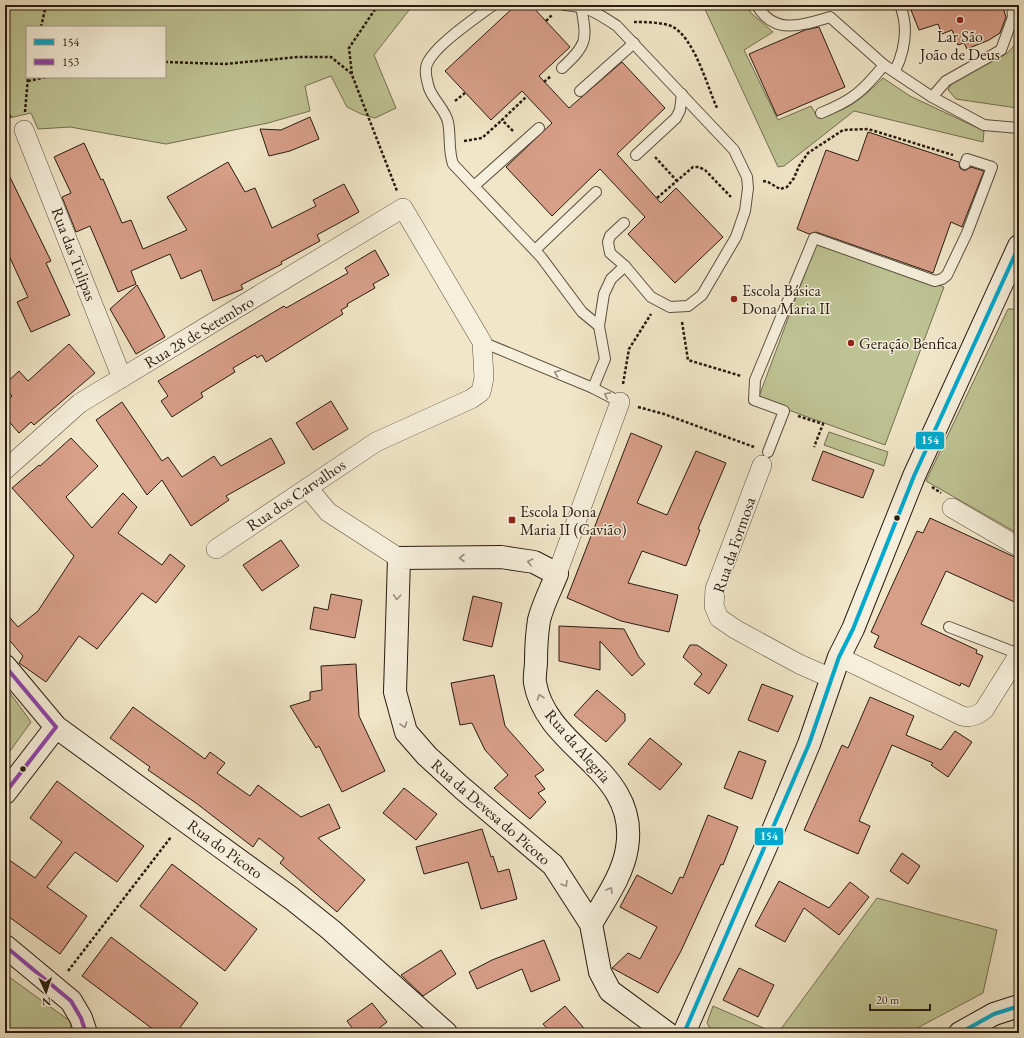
<svg xmlns="http://www.w3.org/2000/svg" width="1024" height="1038" font-family="'EB Garamond',serif">
  <rect width="100%" height="100%" fill="#f1e6c8"/>
  <filter id="stains"><feTurbulence type="fractalNoise" baseFrequency=".005" numOctaves="4"/><feColorMatrix values="0 0 0 0 .2 0 0 0 0 .09 0 0 0 0 .02 0 0 0 .5 -.17"/></filter>
  <radialGradient id="worn" r=".72"><stop offset=".6" stop-color="#630" stop-opacity="0"/><stop offset="1" stop-color="#630" stop-opacity=".3"/></radialGradient>
  <g fill="#bec393" stroke="#736f52" fill-rule="evenodd">
    <path d="M5,5H413L374,55L396,108L375,118L361,114L347,107L331,76L305,86L310,111L268,123L166,144L70,127L38,129L31,113L5,119ZM27,27H165V77H27Z"/>
    <path d="M703,5H747L751,13L773,32L744,50L778,120L811,106L816,115C844,116 864,96 883,78L910,96L984,131L983,142L854,111L784,166L778,167Z"/>
    <path d="M1019,34V104L1017,108L956,99L948,90C963,57 1009,72 1019,34Z"/>
    <path d="M817,241L944,287L885,445L758,399Z"/>
    <path d="M1008,309H1019V534L926,481Z"/>
    <path d="M829,432L888,452L884,466L824,445Z"/>
    <path d="M5,686L31,722L5,758Z"/>
    <path d="M877,898L997,930L983,993L908,1033H778Z"/>
    <path d="M5,974L70,1021L72,1033H5Z"/>
    <path d="M713,1006L775,1033H715L711,1030L707,1023Z"/>
  </g>
  <g fill="#d79e88" stroke="#281b10">
    <path d="M516,5H531L570,47L539,76L569,108L622,62L665,108L617,154L661,203L676,188L723,237L675,283L628,234L645,217L600,169L552,216L506,167L552,123L522,91L491,120L445,71Z"/>
    <path d="M909,5H1002L1006,17L1000,33L989,40L967,49L964,43L958,45L952,30L942,34L938,24L919,30Z"/>
    <path d="M819,27L845,87L777,116L749,54L805,30Z"/>
    <path d="M310,117L319,139L290,151L269,156L260,129L281,130Z"/>
    <path d="M868,132L959,162L960,168L963,170H966L971,167L984,171L962,227L951,222L933,273L816,232L809,234L797,229L826,150L858,161Z"/>
    <path d="M84,143L101,180L103,179L122,223L131,220L143,249L187,230L167,197L228,162L245,192L255,188L272,228L316,206L313,200L344,184L359,212L317,235L320,241L281,262L282,264L241,285L243,289L213,301L201,270L181,279L170,254L131,271L136,284L118,292L90,226L76,232L62,197L71,193L54,157Z"/>
    <path d="M5,167L51,261L46,263L70,315L31,332L17,302L28,297L5,247Z"/>
    <path d="M375,250L389,275L373,284L375,288L347,304L348,306L341,310L343,314L266,362L262,355L257,358L255,355L233,368L235,372L201,393L203,397L172,417L161,401L168,396L158,381L284,306L286,308L348,273L345,268Z"/>
    <path d="M137,285L165,337L136,354L110,309Z"/>
    <path d="M69,344L95,373L34,425L31,422L19,433L5,417V402L12,396L5,387V384L19,371L28,381Z"/>
    <path d="M331,401L348,429L313,450L296,423Z"/>
    <path d="M122,402L162,461L168,457L182,477L214,456L221,466L271,438L285,463L226,496L229,500L191,526L162,480L147,495L96,420Z"/>
    <path d="M631,433L662,446L637,503L667,515L696,451L726,463L698,529L700,530L686,566L642,551L628,583L678,595L669,632L621,621L567,598Z"/>
    <path d="M71,438L98,466L66,497L92,528L123,493L137,507L118,533L162,565L170,554L185,566L156,603L142,593L97,649L79,636L46,682L19,663L23,656L5,635V612L18,627L38,611L74,556L12,488L39,465L40,466Z"/>
    <path d="M823,451L874,470L863,498L812,480Z"/>
    <path d="M930,518L1019,559V604L946,571L921,624L977,650L976,653L983,656L969,687L961,683L960,686L874,647L879,636L871,632L917,531L923,533Z"/>
    <path d="M281,540L299,566L262,591L243,565Z"/>
    <path d="M331,594L362,600L355,638L310,629L314,607L328,610Z"/>
    <path d="M473,596L502,603L492,647L463,640Z"/>
    <path d="M559,626L624,629L639,657L645,664L632,676L600,641V670L559,661Z"/>
    <path d="M690,645H697L727,665L709,694L694,684L702,674L683,657Z"/>
    <path d="M356,664L359,716L385,771L342,792L319,746L316,748L290,706L310,700V692L322,690L321,666Z"/>
    <path d="M494,675L505,726L544,770L535,776L545,789L538,793L546,802L530,819L494,788L508,775L485,750L472,723L460,725L451,683Z"/>
    <path d="M762,684L793,696L778,732L748,720Z"/>
    <path d="M597,690L625,714V721L606,742L574,715Z"/>
    <path d="M870,697L914,716L906,735L941,750L955,731L972,742L948,777L931,765L933,763L892,745L859,821L870,826L858,854L804,830L842,745L848,748Z"/>
    <path d="M133,707L205,759L210,752L225,763L217,773L250,796L258,785L301,817L329,804L340,828L318,838L365,880L337,912L280,863L284,858L259,838L253,847L196,803L148,770L150,767L110,738Z"/>
    <path d="M650,738L682,764L660,790L628,764Z"/>
    <path d="M739,751L766,761L752,799L724,788Z"/>
    <path d="M57,781L144,846L117,882L75,852L47,887L87,916L60,954L5,914V857L35,878L62,842L30,818Z"/>
    <path d="M404,788L437,814L416,840L383,813Z"/>
    <path d="M708,815L738,827L723,865L721,864L681,951L658,993L612,968L628,953L640,959L657,927L620,907L637,875L672,894L680,877L683,878Z"/>
    <path d="M482,829L491,857L493,856L498,872L509,869L517,899L481,909L468,862L424,874L416,847Z"/>
    <path d="M902,853L920,866L908,884L890,871Z"/>
    <path d="M172,864L257,929L225,971L140,906Z"/>
    <path d="M779,881L829,908L850,882L869,897L839,935L804,908L785,942L755,926Z"/>
    <path d="M111,937L198,1003L176,1033H158L82,976Z"/>
    <path d="M544,940L560,980L531,992L522,969L477,989L469,972L492,960Z"/>
    <path d="M441,950L456,974L423,996L401,975Z"/>
    <path d="M739,968L774,985L758,1017L723,1000Z"/>
    <path d="M372,1003L387,1022L373,1033H356L347,1021Z"/>
    <path d="M565,1006L588,1033H551L543,1024Z"/>
  </g>
  <g fill="none" stroke-linecap="round" stroke-linejoin="round">
    <defs>
      <g id="lane">
        <path d="M493,5C476,18 435,45 427,64C424,71 427,81 429,88C433,100 445,109 448,122C451,137 448,150 453,164L541,257L582,312L599,326"/>
        <path d="M564,5C589,7 596,12 617,26L734,150L747,177L748,188L745,211L736,237L702,295L688,306L670,307L651,297L625,266L610,253L608,242L610,236L624,223"/>
        <path d="M757,5C774,36 803,25 830,17L884,65L932,97L984,125L1019,128"/>
        <path d="M562,68C588,44 587,40 581,6"/>
        <path d="M895,71C905,50 909,28 900,5"/>
        <path d="M580,91L634,43"/>
        <path d="M932,97L946,81L1001,50L1013,17L1012,5"/>
        <path d="M821,113C853,100 863,91 884,65"/>
        <path d="M636,155L676,118L680,110L682,94"/>
        <path d="M474,186L539,128"/>
        <path d="M535,250L596,192"/>
        <path d="M482,342L593,388L620,402"/>
        <path d="M593,388L605,359L599,326L604,294L611,279L625,266"/>
        <path d="M768,452L784,411L754,400L755,380L814,238L935,281L942,279L947,275L967,233L992,167L967,159L965,164"/>
        <path d="M949,627L1019,654"/>
      </g>
      <g id="street">
        <path d="M24,130L122,378"/>
        <path d="M762,465L715,589L714,606L719,618L735,629L799,664L831,678"/>
        <path d="M5,470L80,403L403,208L482,342L484,378L481,392L471,399L376,442L216,549"/>
        <path d="M308,488L328,512L399,558"/>
        <path d="M952,508L1019,547"/>
        <path d="M557,574L620,402"/>
        <path d="M839,657L962,716C971,718 977,716 984,710L1019,654"/>
      </g>
      <g id="secondary">
        <path d="M5,666L56,727L291,898L331,930L446,1033"/>
        <path d="M5,793L56,727"/>
        <path d="M591,924C604,901 623,875 627,848C640,769 547,751 535,683C534,676 536,668 536,662C536,648 537,633 539,620C543,604 551,589 557,574L534,562L501,557L399,558L395,692L406,732L427,756L462,788L553,865L591,924L600,972L610,991L667,1033"/>
        <path d="M5,946L71,1001L81,1018L86,1033"/>
        <path d="M684,1033L771,835L809,744L839,657L853,629L914,476L1019,246"/>
        <path d="M960,1033L994,1014L1019,1006"/>
      </g>
    </defs>
    <use href="#lane" stroke="#5a4e3e" stroke-width="12"/>
    <use href="#street" stroke="#5a4e3e" stroke-width="20"/>
    <use href="#secondary" stroke="#281b10" stroke-width="24"/>
    <g stroke="#281b10" stroke-width="2.5" stroke-dasharray="3 2" stroke-linecap="butt">
      <path d="M378,5L349,48L352,75L397,191"/>
      <path d="M511,5L514,7"/>
      <path d="M546,21L553,14"/>
      <path d="M634,22C645,22 660,22 671,26C694,36 707,86 717,108"/>
      <path d="M41,27L46,5"/>
      <path d="M165,62L225,64L298,57H331L352,74"/>
      <path d="M28,81L46,77"/>
      <path d="M544,82L551,76"/>
      <path d="M455,101L465,93"/>
      <path d="M5,112L11,117"/>
      <path d="M25,112L28,77"/>
      <path d="M513,131L502,120L527,96"/>
      <path d="M464,141L482,138L502,120"/>
      <path d="M655,157L677,181"/>
      <path d="M763,181L768,182L780,189L787,187L794,178L799,166L808,153L843,130L868,129L953,155"/>
      <path d="M657,198L693,167H699L705,170L731,197"/>
      <path d="M682,322L688,360L741,376"/>
      <path d="M623,384L629,349L651,314"/>
      <path d="M638,407L664,414L754,447"/>
      <path d="M798,416L823,424L814,447"/>
      <path d="M932,487L941,493"/>
      <path d="M68,971L171,837"/>
    </g>
    <use href="#lane" stroke="#f6efdb" stroke-width="10"/>
    <use href="#street" stroke="#f6efdb" stroke-width="19"/>
    <use href="#secondary" stroke="#f6efdb" stroke-width="22"/>
    <defs>
      <g id="bus-1">
        <path d="M684,1033L809,744L839,657L853,629L914,476L1019,246"/>
        <path d="M960,1033L994,1014L1019,1006"/>
      </g>
      <g id="bus-2">
        <path d="M5,666L56,727"/>
        <path d="M5,793L56,727"/>
        <path d="M5,946L71,1001L81,1018L86,1033"/>
      </g>
    </defs>
    <use href="#bus-1" stroke="#f6efdb" stroke-width="7"/>
    <use href="#bus-2" stroke="#f6efdb" stroke-width="7"/>
    <use href="#bus-1" stroke="#00a9ce" stroke-width="4"/>
    <use href="#bus-2" stroke="#8e44ad" stroke-width="4"/>
  </g>
  <defs><path id="oneway-chevron" d="M-2-3.5L2.5 0L-2 3.5" fill="none" stroke-width="1.6" stroke-linecap="round" stroke-linejoin="round"/></defs>
  <g stroke="#999080">
    <use href="#oneway-chevron" transform="translate(557 373) rotate(-158)"/>
    <use href="#oneway-chevron" transform="translate(607 395) rotate(-152)"/>
    <use href="#oneway-chevron" transform="translate(462 558) rotate(180)"/>
    <use href="#oneway-chevron" transform="translate(530 562) rotate(-167)"/>
    <use href="#oneway-chevron" transform="translate(397 597) rotate(93)"/>
    <use href="#oneway-chevron" transform="translate(540 697) rotate(-109)"/>
    <use href="#oneway-chevron" transform="translate(404 725) rotate(72)"/>
    <use href="#oneway-chevron" transform="translate(565 884) rotate(58)"/>
    <use href="#oneway-chevron" transform="translate(610 890) rotate(-61)"/>
  </g>
  <g fill="#8f2418" stroke="#f6efdb" stroke-width="1.5">
    <circle cx="960" cy="20" r="4"/>
    <circle cx="734" cy="299" r="4"/>
    <circle cx="851" cy="343" r="4"/>
    <rect x="508" y="516" width="8" height="8" rx="2"/>
  </g>
  <g fill="#281b10" stroke="#f6efdb" stroke-width="1.5">
    <circle cx="897" cy="518" r="3.5"/>
    <circle cx="23" cy="769" r="3.5"/>
  </g>
  <g text-anchor="middle" dominant-baseline="central" stroke-width="3" stroke-linejoin="round" paint-order="stroke">
    <g font-size="16" fill="#281b10" stroke="#f6efdb" text-anchor="start">
      <text x="960" y="36" text-anchor="middle">Lar São<tspan x="960" dy="18">João de Deus</tspan></text>
      <text x="742" y="290">Escola Básica<tspan x="742" dy="18">Dona Maria II</tspan></text>
      <text x="859" y="343">Geração Benfica</text>
      <text x="520" y="511">Escola Dona<tspan x="520" dy="18">Maria II (Gavião)</tspan></text>
    </g>
    <g font-size="16" fill="#281b10" stroke="#f6efdb">
      <text transform="translate(74 254) rotate(69)">Rua das Tulipas</text>
      <text transform="translate(199 332) rotate(-31)">Rua 28 de Setembro</text>
      <text transform="translate(296 495) rotate(-34)">Rua dos Carvalhos</text>
      <text transform="translate(734 545) rotate(-71)">Rua da Formosa</text>
      <text transform="translate(578 746) rotate(49)">Rua da Alegria</text>
      <text transform="translate(491 812) rotate(41)">Rua da Devesa do Picoto</text>
      <text transform="translate(225 849) rotate(36)">Rua do Picoto</text>
    </g>
  </g>
  <g stroke="#f6efdb" stroke-width="1.5">
    <rect x="915" y="431" width="30" height="19" rx="4" fill="#00a9ce"/>
    <rect x="754" y="827" width="30" height="19" rx="4" fill="#00a9ce"/>
  </g>
  <g font-size="11" text-anchor="middle" font-weight="bold" fill="#fff">
    <text x="930" y="444">154</text>
    <text x="769" y="840">154</text>
  </g>
  <rect width="1024" height="1038" fill="none" stroke="#f1e6c8" stroke-width="20"/>
  <rect x="6" y="6" width="1012" height="1026" fill="none" stroke="#281b10" stroke-width="2"/>
  <rect x="10" y="10" width="1004" height="1018" fill="none" stroke="#281b10"/>
  <rect x="26" y="26" width="140" height="52" fill="#f6efdb" stroke="#a49a8a"/>
  <rect x="34" y="39" width="20" height="6" fill="#00a9ce" stroke="#a49a8a"/>
  <text x="62" y="46" font-size="12" fill="#281b10">154</text>
  <rect x="34" y="59" width="20" height="6" fill="#8e44ad" stroke="#a49a8a"/>
  <text x="62" y="66" font-size="12" fill="#281b10">153</text>
  <g transform="translate(46 992) rotate(177)" stroke="#f6efdb" stroke-width="3" paint-order="stroke">
  <path d="M0-3L7 15L0 10L-7 15Z" fill="#281b10"/>
  <text y="-6" font-size="11" font-weight="bold" text-anchor="middle" fill="#281b10">N</text>
  </g>
  <path d="M870 1004v6h60v-6" fill="none" stroke="#281b10" stroke-width="2"/>
  <text x="876" y="1004" font-size="12" fill="#281b10" stroke="#f6efdb" stroke-width="3" paint-order="stroke">20 m</text>
  <rect width="100%" height="100%" filter="url(#stains)"/>
  <rect width="100%" height="100%" fill="url(#worn)"/>
</svg>
